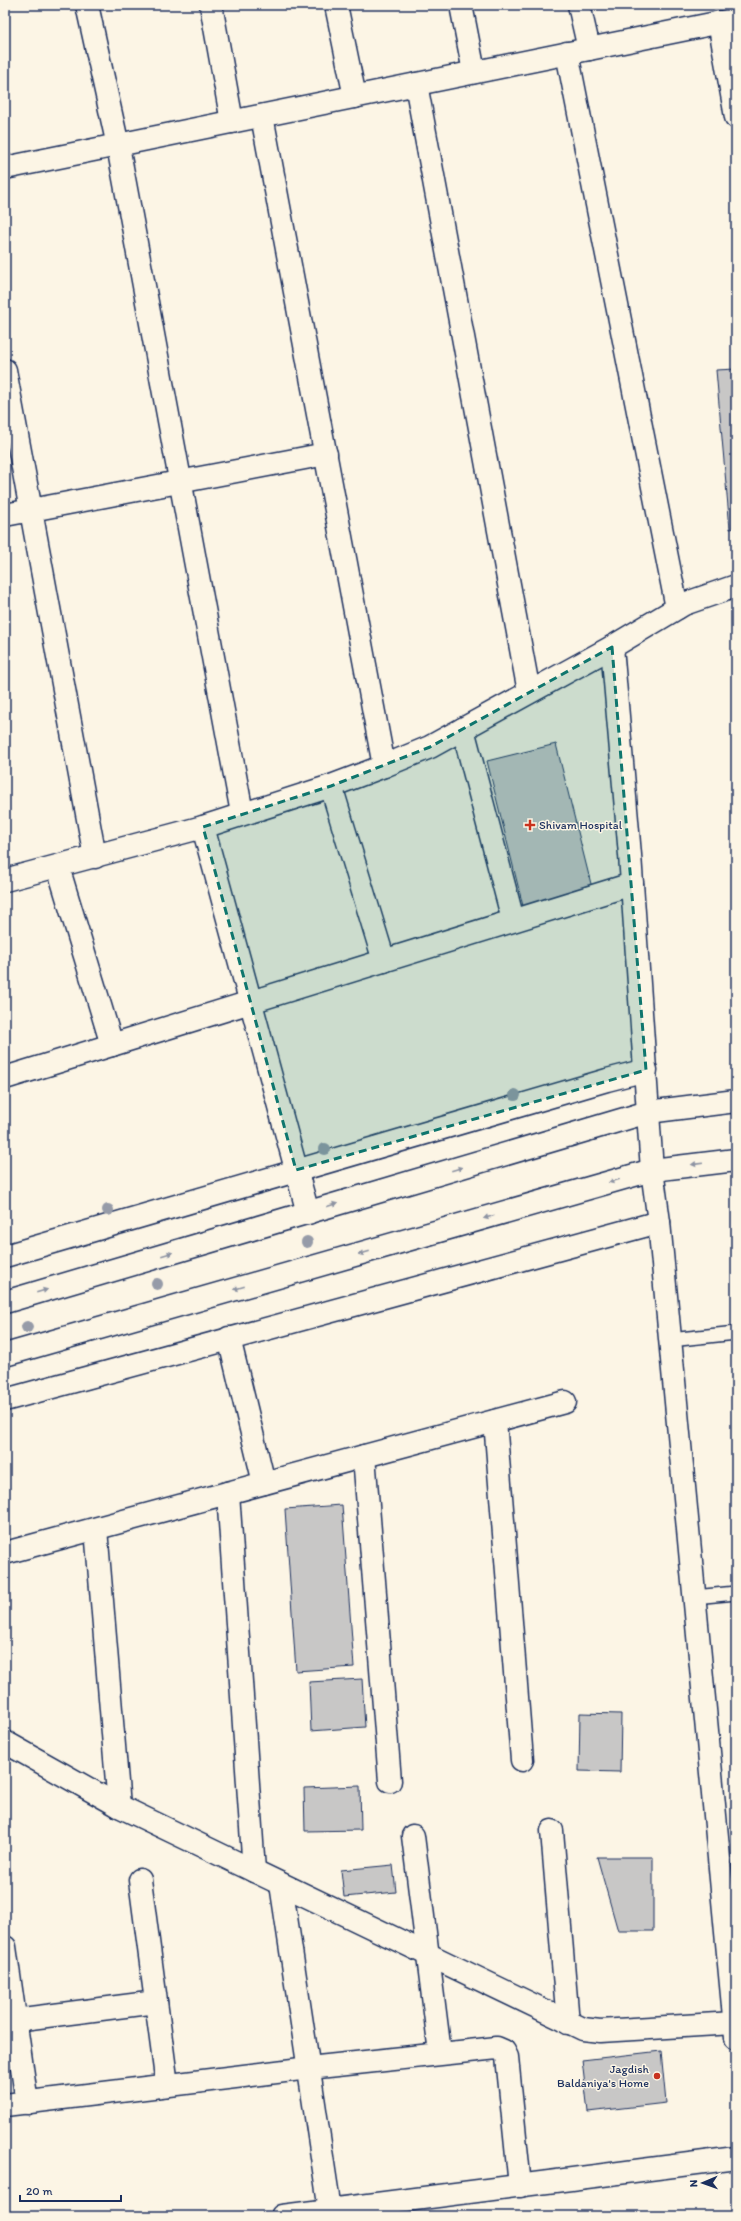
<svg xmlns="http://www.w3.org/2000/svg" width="741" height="2221" font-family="Itim,sans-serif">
  <rect width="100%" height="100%" fill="#fcf5e5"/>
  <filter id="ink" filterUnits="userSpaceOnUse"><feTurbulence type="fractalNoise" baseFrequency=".025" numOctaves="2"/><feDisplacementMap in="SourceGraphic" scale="8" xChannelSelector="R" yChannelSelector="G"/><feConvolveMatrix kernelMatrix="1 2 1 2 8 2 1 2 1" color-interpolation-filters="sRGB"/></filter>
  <g filter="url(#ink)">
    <g fill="#c8c7c6" stroke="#1b2f5e">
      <path d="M736,369V528L730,529L716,370Z"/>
      <path d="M556,744L592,888L523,906L487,761Z"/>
      <path d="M342,1505L354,1667L296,1671L285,1509Z"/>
      <path d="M362,1679L365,1727L311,1731L309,1682Z"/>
      <path d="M580,1713L621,1714L620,1772L579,1771Z"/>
      <path d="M360,1786L361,1830L305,1831L304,1788Z"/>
      <path d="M597,1857H653V1931H618Z"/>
      <path d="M393,1865L396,1892L344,1897L341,1870Z"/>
      <path d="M661,2051L666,2103L588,2112L582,2060Z"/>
    </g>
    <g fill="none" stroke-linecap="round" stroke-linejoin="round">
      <defs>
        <g id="service">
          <path d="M670,1340L736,1333"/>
          <path d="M694,1597L736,1593"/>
          <path d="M721,1892L736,1891"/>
        </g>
        <g id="minor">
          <path d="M87,5L118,146L242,813"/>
          <path d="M211,5L232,122"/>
          <path d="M336,5L355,97"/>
          <path d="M461,5L474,72"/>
          <path d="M579,5L589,49"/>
          <path d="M719,22L736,117"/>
          <path d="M567,53L677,608"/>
          <path d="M416,84L529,692"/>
          <path d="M262,116L384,766"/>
          <path d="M5,168L736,19"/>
          <path d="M5,370L95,857"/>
          <path d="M5,515L326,454"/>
          <path d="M612,647L630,855L652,1170L659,1222L736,2038"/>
          <path d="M463,729L513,920"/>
          <path d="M331,786L384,961"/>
          <path d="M203,827L308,1213"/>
          <path d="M58,867L112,1045"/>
          <path d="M5,1078L632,884"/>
          <path d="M5,1256L607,1080L646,1070"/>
          <path d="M229,1338L264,1483"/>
          <path d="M5,1400L659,1222"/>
          <path d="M495,1421L522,1760"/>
          <path d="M364,1456L390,1781"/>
          <path d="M228,1493L254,1871"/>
          <path d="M96,1529L119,1806"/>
          <path d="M5,1553L565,1402"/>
          <path d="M5,1742L119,1806L583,2029L600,2031L734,2023"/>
          <path d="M552,1831L568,2023"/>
          <path d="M413,1836L440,2053"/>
          <path d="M140,1880L167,2085"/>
          <path d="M281,1884L330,2210"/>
          <path d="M5,1947L27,2103"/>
          <path d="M15,2020L156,2002"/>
          <path d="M5,2105L309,2068L497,2048L504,2051L507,2057L520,2186"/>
          <path d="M282,2216L736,2158"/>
        </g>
        <g id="tertiary">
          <path d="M5,880L203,827L331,786L384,766L430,747L612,647L684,604L736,586"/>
          <path d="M5,1302L648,1112L736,1101"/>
          <path d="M5,1355L652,1170L736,1160"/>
        </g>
      </defs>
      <use href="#service" stroke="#1b2f5e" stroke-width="16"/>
      <use href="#minor" stroke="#1b2f5e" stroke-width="25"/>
      <use href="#tertiary" stroke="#1b2f5e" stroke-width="25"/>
      <use href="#service" stroke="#fcf5e5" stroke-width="13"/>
      <use href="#minor" stroke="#fcf5e5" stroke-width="22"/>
      <use href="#tertiary" stroke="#fcf5e5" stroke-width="22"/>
    </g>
    <g fill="#969ba8">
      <circle cx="515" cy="1095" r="6"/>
      <circle cx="325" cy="1149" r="6"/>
      <circle cx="108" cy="1210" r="6"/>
      <circle cx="307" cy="1242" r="6"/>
      <circle cx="157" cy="1284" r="6"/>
      <circle cx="27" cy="1327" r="6"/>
    </g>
    <defs><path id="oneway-solid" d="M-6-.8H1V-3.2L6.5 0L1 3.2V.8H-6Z"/></defs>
    <g fill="#8c92a2">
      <use href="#oneway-solid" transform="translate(697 1164) rotate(173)"/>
      <use href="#oneway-solid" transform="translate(457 1169) rotate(-16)"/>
      <use href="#oneway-solid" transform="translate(614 1181) rotate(164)"/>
      <use href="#oneway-solid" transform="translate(332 1205) rotate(-16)"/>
      <use href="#oneway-solid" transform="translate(489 1217) rotate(164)"/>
      <use href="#oneway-solid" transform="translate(364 1253) rotate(164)"/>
      <use href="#oneway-solid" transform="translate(167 1254) rotate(-16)"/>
      <use href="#oneway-solid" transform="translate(239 1288) rotate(164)"/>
      <use href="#oneway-solid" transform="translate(42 1291) rotate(-16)"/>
    </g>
  </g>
  <path fill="#0f766e" fill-opacity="0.2" stroke="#0f766e" stroke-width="3" stroke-dasharray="8 5" stroke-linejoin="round" d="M612,647L646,1070L296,1170L203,827L331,786L430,747Z"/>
  <g fill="#c8321e" stroke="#fcf5e5" stroke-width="1.5">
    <path d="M528 819h4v4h4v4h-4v4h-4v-4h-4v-4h4z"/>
    <circle cx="657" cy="2076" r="4"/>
  </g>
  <g text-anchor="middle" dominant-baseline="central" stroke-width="3" stroke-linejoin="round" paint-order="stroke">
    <g font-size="12" fill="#1b2f5e" stroke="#fcf5e5" text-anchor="start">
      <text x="539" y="825">Shivam Hospital</text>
      <text x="649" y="2069" text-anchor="end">Jagdish<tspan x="649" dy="14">Baldaniya's Home</tspan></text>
    </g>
  </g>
  <rect width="741" height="2221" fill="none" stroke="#fcf5e5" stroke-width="20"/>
  <rect x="10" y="10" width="721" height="2201" fill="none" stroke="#1b2f5e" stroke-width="1.5" filter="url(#ink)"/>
  <g transform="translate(703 2183) rotate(268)" stroke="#fcf5e5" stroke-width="3" paint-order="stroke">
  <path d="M0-3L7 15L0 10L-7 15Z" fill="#1b2f5e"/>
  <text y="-6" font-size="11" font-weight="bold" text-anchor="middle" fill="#1b2f5e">N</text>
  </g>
  <path d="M20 2195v6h101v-6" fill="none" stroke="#1b2f5e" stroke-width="2"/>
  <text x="26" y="2195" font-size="12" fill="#1b2f5e" stroke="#fcf5e5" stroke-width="3" paint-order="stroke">20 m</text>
</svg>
